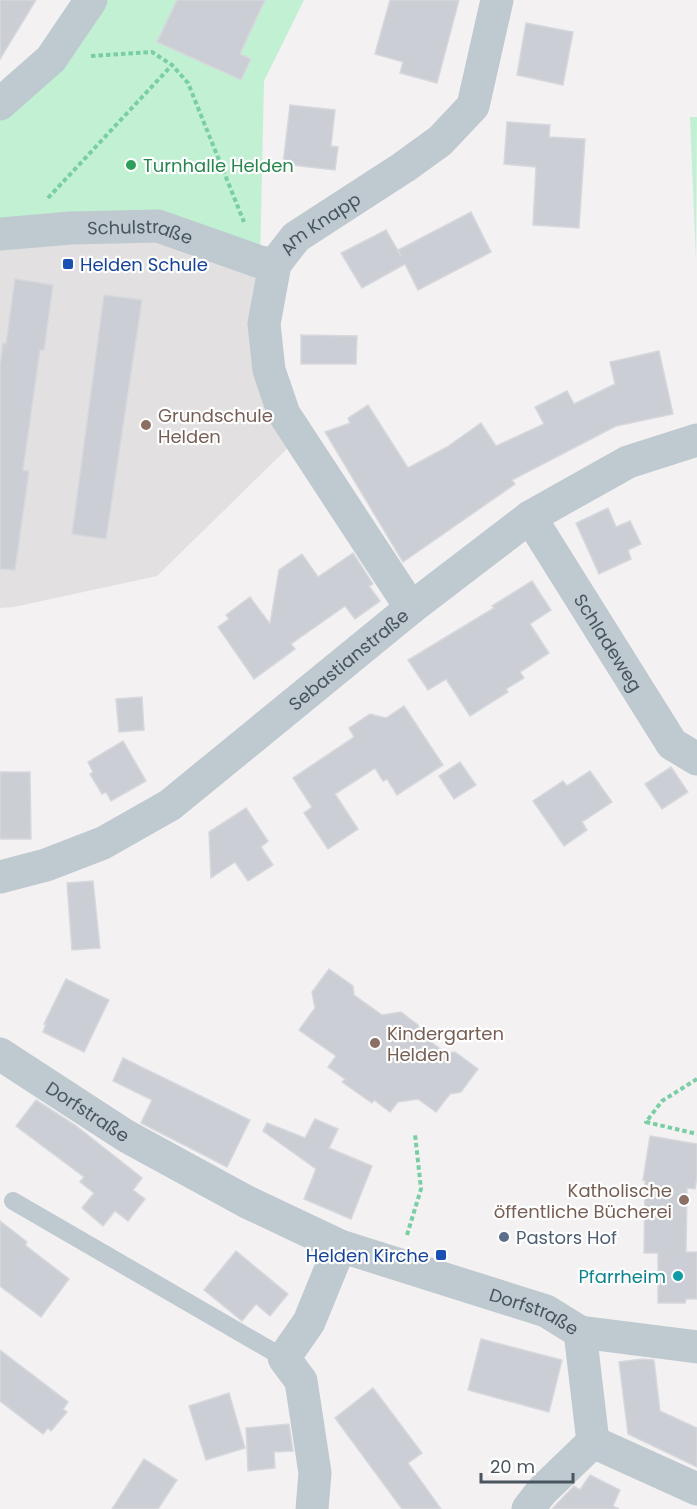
<svg xmlns="http://www.w3.org/2000/svg" width="697" height="1509" font-family="Poppins,sans-serif">
  <rect width="100%" height="100%" fill="#f4f1f2"/>
  <path fill="#e2e0e1" d="M158,226L275,264L264,324L299,437L157,576L14,607L0,608V234Z"/>
  <g fill="#c1f0d3">
    <path d="M90,0H304L264,81L260,262L158,226L0,234V104Z"/>
    <path d="M690,117H697L696,259Z"/>
  </g>
  <g fill="#cbced4" stroke="#d6d8dd" stroke-width="1.5">
    <path d="M0,0H36L0,59Z"/>
    <path d="M177,0H265L240,54L251,59L241,80L157,42Z"/>
    <path d="M390,0H459L437,83L400,73L403,62L375,54Z"/>
    <path d="M526,23L573,32L563,85L517,75Z"/>
    <path d="M290,105L335,110L331,146L338,147L335,170L283,164Z"/>
    <path d="M507,122L550,125L549,137L585,139L579,228L533,225L536,167L504,164Z"/>
    <path d="M471,212L491,252L418,290L405,264L362,288L341,253L386,230L401,256L398,250Z"/>
    <path d="M15,279L53,285L44,350H40L23,470L29,471L15,570L0,569V367L3,343L6,344Z"/>
    <path d="M104,295L142,300L106,539L72,534Z"/>
    <path d="M301,335L357,336L356,364H301Z"/>
    <path d="M659,351L673,414L616,426L512,480L515,484L403,562L325,432L350,423L348,418L368,405L408,468L447,447L481,423L496,446L544,424L535,407L567,391L574,404L615,384L610,362Z"/>
    <path d="M608,508L616,527L630,521L641,544L628,550L631,559L599,574L576,523Z"/>
    <path d="M353,553L373,584L369,586L380,601L355,619L345,606L291,644L295,649L254,679L218,627L229,619L226,615L250,597L270,624L279,570L302,554L318,577Z"/>
    <path d="M532,581L551,610L530,624L549,653L520,672L524,678L506,689L508,692L470,716L446,679L428,690L408,660L494,608L492,606Z"/>
    <path d="M142,697L144,730L119,732L116,699Z"/>
    <path d="M404,706L443,765L397,795L387,779L383,781L375,768L335,794L358,829L328,849L304,813L312,807L293,778L354,737L349,728L370,714L386,718Z"/>
    <path d="M123,741L146,781L111,801L106,792L102,794L90,774L93,772L88,762Z"/>
    <path d="M460,762L476,785L454,799L439,776Z"/>
    <path d="M671,767L688,792L662,809L645,784Z"/>
    <path d="M590,771L612,802L582,822L587,830L564,846L533,801L563,781L567,786Z"/>
    <path d="M0,772H30L31,839H0Z"/>
    <path d="M246,808L268,841L261,847L273,865L248,881L235,862L211,878L209,832Z"/>
    <path d="M93,881L100,948L72,950L67,883Z"/>
    <path d="M329,969L353,986L354,995L382,1015L401,1012L418,1025L420,1034L446,1053L455,1052L478,1069L461,1092L450,1094L436,1112L418,1099L398,1102L390,1112L374,1100L372,1103L342,1082L345,1079L328,1067L336,1056L299,1030L315,1008L312,992Z"/>
    <path d="M66,979L109,1000L84,1052L43,1032L46,1024H44Z"/>
    <path d="M123,1058L250,1120L227,1167L141,1123L152,1100L113,1081Z"/>
    <path d="M36,1100L75,1125L142,1178L133,1190L145,1199L128,1221L115,1211L103,1226L82,1208L94,1193L80,1182L84,1177L16,1126Z"/>
    <path d="M315,1119L338,1129L329,1148L372,1166L351,1219L304,1199L316,1169L263,1131L267,1123L305,1138Z"/>
    <path d="M650,1136L697,1144V1176L695,1189L687,1188L686,1252H697V1299H686L685,1303H658V1253H644L645,1181L643,1180Z"/>
    <path d="M0,1221L27,1242L25,1245L69,1279L41,1317L0,1286Z"/>
    <path d="M236,1251L288,1294L270,1316L256,1304L242,1321L204,1290Z"/>
    <path d="M481,1339L562,1360L549,1412L468,1390Z"/>
    <path d="M0,1350L68,1402L63,1409L67,1412L51,1431L48,1428L43,1434L0,1401Z"/>
    <path d="M643,1359L654,1360L660,1411L697,1428V1467L628,1434L619,1362Z"/>
    <path d="M373,1388L422,1453L408,1463L441,1509H402L335,1418Z"/>
    <path d="M229,1393L245,1448L206,1460L189,1406Z"/>
    <path d="M289,1424L293,1451L274,1452L275,1468L248,1471L246,1428Z"/>
    <path d="M144,1459L177,1480L158,1509H112Z"/>
    <path d="M590,1475L620,1490L613,1506L619,1509H552L574,1486L580,1490Z"/>
  </g>
  <g fill="none" stroke-linecap="round" stroke-linejoin="round">
    <g stroke="#79cea4" stroke-width="4" stroke-dasharray="4.5 3" stroke-linecap="butt">
      <path d="M91,56L152,52L172,65L188,83L244,222"/>
      <path d="M48,198L172,65"/>
      <path d="M697,1079L662,1101L646,1122L697,1134"/>
      <path d="M407,1235L421,1189L415,1134"/>
    </g>
    <path stroke="#bfc9d0" stroke-width="18" d="M13,1201L284,1358"/>
    <g stroke="#bfc9d0" stroke-width="33">
      <path d="M0,104L51,59L91,0"/>
      <path id="s1" d="M0,234L71,228L158,226L260,262L275,264"/>
      <path id="s2" d="M530,517L672,744L697,759"/>
      <path id="s3" d="M411,608L284,414L269,370L264,324L275,264L296,237L404,167L440,141L473,106L497,0"/>
      <path id="s4" d="M0,877L46,865L103,843L170,805L411,608L530,517L628,462L697,440"/>
      <path id="s5" d="M0,1054L126,1136L247,1202L340,1246L546,1311L580,1332L593,1442"/>
      <path d="M580,1332L697,1347"/>
      <path d="M593,1442L697,1489"/>
      <path d="M312,1509L315,1473L301,1381L284,1358L309,1322L340,1246"/>
      <path d="M528,1509L542,1491L593,1442"/>
    </g>
  </g>
  <circle fill="#2e9e5b" stroke="#fff" stroke-width="2" cx="131" cy="165" r="6"/>
  <g fill="#1a4fb4" stroke="#fff" stroke-width="2">
    <rect x="62" y="258" width="12" height="12" rx="3"/>
    <rect x="435" y="1249" width="12" height="12" rx="3"/>
  </g>
  <g fill="#8d6e63" stroke="#fff" stroke-width="2">
    <circle cx="146" cy="425" r="6"/>
    <circle cx="375" cy="1043" r="6"/>
    <circle cx="684" cy="1200" r="6"/>
  </g>
  <circle fill="#5c6f8a" stroke="#fff" stroke-width="2" cx="504" cy="1237" r="6"/>
  <circle fill="#0f9aa8" stroke="#fff" stroke-width="2" cx="678" cy="1276" r="6"/>
  <g text-anchor="middle" dominant-baseline="central" stroke-width="4.5" stroke-linejoin="round" paint-order="stroke">
    <g font-size="18" fill="#27864d" stroke="#fff" text-anchor="start">
      <text x="143" y="165">Turnhalle Helden</text>
    </g>
    <g font-size="18" fill="#49555f" stroke="#fff">
      <text stroke="none"><textPath href="#s3" startOffset="447">Am Knapp</textPath></text>
      <text stroke="none"><textPath href="#s1" startOffset="141">Schulstraße</textPath></text>
      <text stroke="none"><textPath href="#s2" startOffset="148">Schladeweg</textPath></text>
      <text stroke="none"><textPath href="#s4" startOffset="416">Sebastianstraße</textPath></text>
      <text stroke="none"><textPath href="#s5" startOffset="105">Dorfstraße</textPath></text>
      <text stroke="none"><textPath href="#s5" startOffset="596">Dorfstraße</textPath></text>
    </g>
    <g font-size="18" fill="#164399" stroke="#fff" text-anchor="start">
      <text x="80" y="264">Helden Schule</text>
      <text x="429" y="1255" text-anchor="end">Helden Kirche</text>
    </g>
    <g font-size="18" fill="#785e54" stroke="#fff" text-anchor="start">
      <text x="158" y="415">Grundschule<tspan x="158" dy="21">Helden</tspan></text>
      <text x="387" y="1033">Kindergarten<tspan x="387" dy="21">Helden</tspan></text>
      <text x="672" y="1190" text-anchor="end">Katholische<tspan x="672" dy="21">öffentliche Bücherei</tspan></text>
    </g>
    <g font-size="18" fill="#4e5e75" stroke="#fff" text-anchor="start">
      <text x="516" y="1237">Pastors Hof</text>
    </g>
    <g font-size="18" fill="#0d838f" stroke="#fff" text-anchor="end">
      <text x="666" y="1276">Pfarrheim</text>
    </g>
  </g>
  <path d="M481 1473v9h92v-9" fill="none" stroke="#49555f" stroke-width="3"/>
  <text x="490" y="1473" font-size="18" fill="#49555f" stroke="#ffffff" stroke-width="4.5" paint-order="stroke">20 m</text>
</svg>
